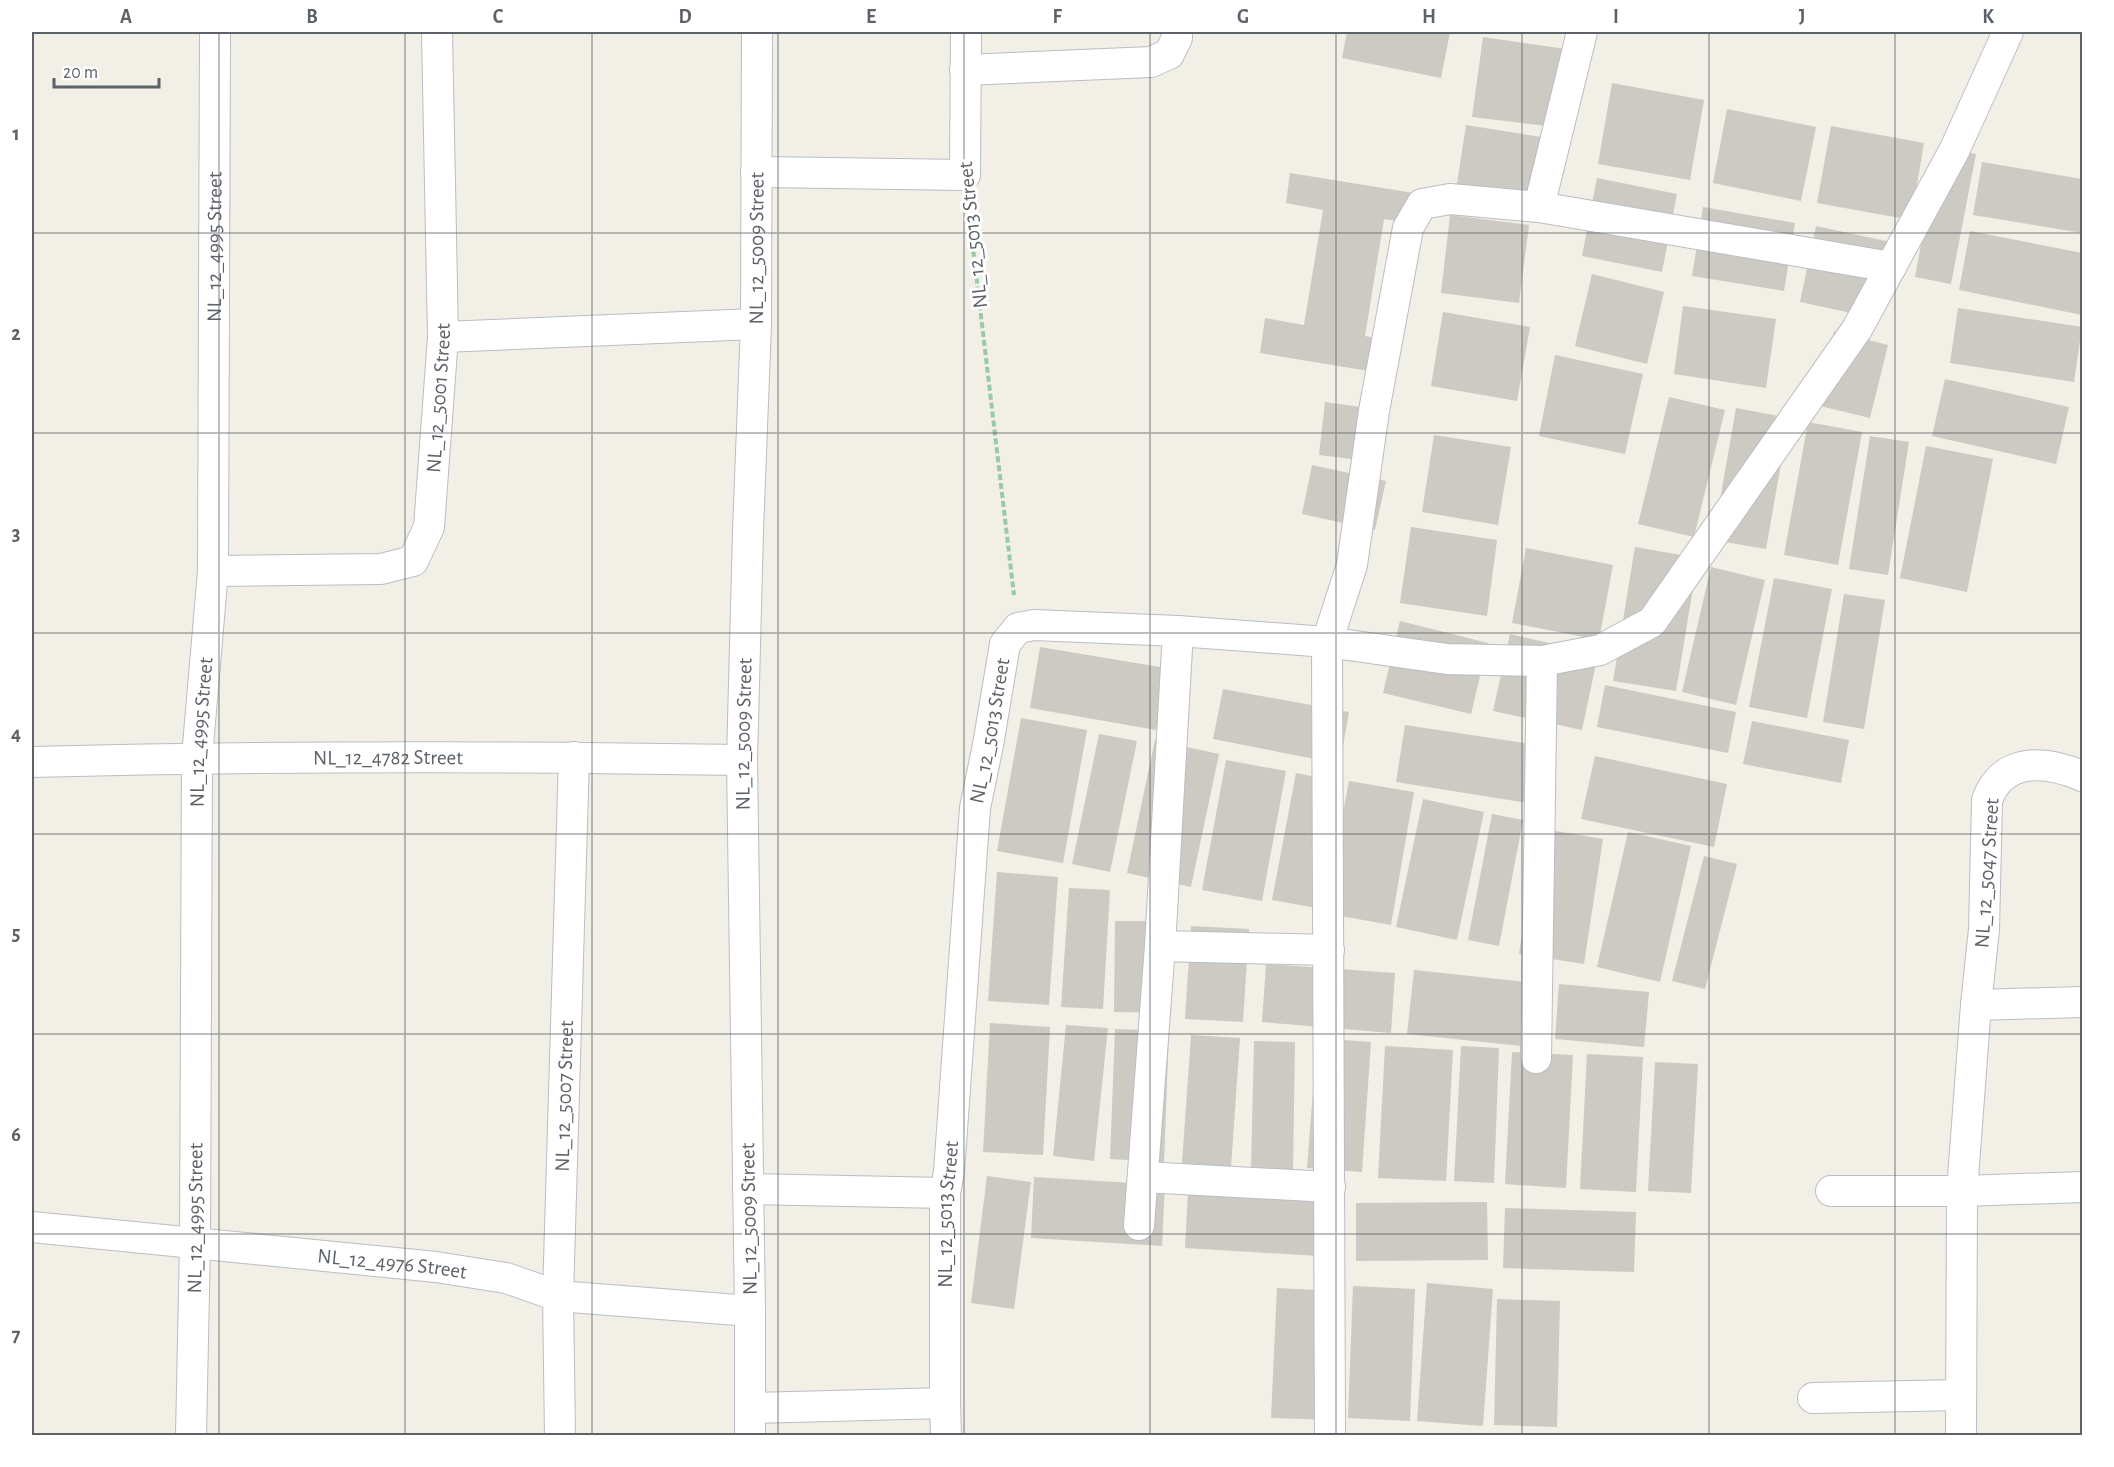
<svg xmlns="http://www.w3.org/2000/svg" width="2114" height="1467" font-family="'Alegreya Sans',sans-serif">
  <rect width="100%" height="100%" fill="#f1efe6"/>
  <g fill="#cccac3">
    <path d="M1347,32H1450L1441,78L1342,58Z"/>
    <path d="M1483,37L1573,50L1562,128L1472,117Z"/>
    <path d="M1612,83L1704,100L1690,180L1598,164Z"/>
    <path d="M1727,109L1816,127L1801,201L1713,183Z"/>
    <path d="M1466,125L1560,140L1548,218L1454,203Z"/>
    <path d="M1831,126L1924,143L1911,220L1817,203Z"/>
    <path d="M1939,147L1976,154L1951,284L1915,277Z"/>
    <path d="M1982,162L2082,179V233L1973,215Z"/>
    <path d="M1290,173L1426,195L1421,225L1384,219L1365,336L1398,342L1393,375L1260,353L1265,318L1304,325L1323,210L1286,203Z"/>
    <path d="M1597,178L1677,194L1662,272L1582,256Z"/>
    <path d="M1703,207L1795,223L1784,291L1692,276Z"/>
    <path d="M1450,215L1529,225L1519,303L1441,293Z"/>
    <path d="M1816,226L1895,243L1879,319L1800,302Z"/>
    <path d="M1970,231L2082,253V315L1959,290Z"/>
    <path d="M1592,274L1664,292L1647,364L1575,346Z"/>
    <path d="M1683,306L1776,319L1766,388L1674,374Z"/>
    <path d="M1958,308L2082,327L2074,382L1950,363Z"/>
    <path d="M1443,312L1530,327L1517,401L1431,386Z"/>
    <path d="M1834,331L1888,345L1870,418L1816,405Z"/>
    <path d="M1555,355L1643,374L1625,454L1539,436Z"/>
    <path d="M1945,379L2069,407L2056,464L1932,436Z"/>
    <path d="M1669,397L1725,410L1694,537L1638,524Z"/>
    <path d="M1325,402L1389,411L1382,463L1319,455Z"/>
    <path d="M1736,408L1789,418L1766,549L1713,540Z"/>
    <path d="M1808,422L1862,432L1838,565L1784,555Z"/>
    <path d="M1434,435L1511,447L1498,525L1422,512Z"/>
    <path d="M1870,436L1909,442L1888,575L1849,569Z"/>
    <path d="M1926,446L1993,459L1967,592L1900,578Z"/>
    <path d="M1312,465L1386,481L1375,530L1302,514Z"/>
    <path d="M1411,527L1497,540L1487,616L1400,603Z"/>
    <path d="M1635,547L1698,558L1676,691L1613,681Z"/>
    <path d="M1526,548L1613,565L1599,640L1512,623Z"/>
    <path d="M1711,567L1765,580L1736,705L1682,692Z"/>
    <path d="M1774,578L1832,589L1807,718L1749,707Z"/>
    <path d="M1844,594L1885,600L1864,729L1823,722Z"/>
    <path d="M1400,621L1488,643L1471,714L1383,693Z"/>
    <path d="M1510,634L1598,654L1582,730L1493,711Z"/>
    <path d="M1040,647L1166,668L1156,730L1030,708Z"/>
    <path d="M1605,685L1736,712L1728,753L1597,727Z"/>
    <path d="M1223,689L1349,712L1340,764L1213,739Z"/>
    <path d="M1021,718L1087,730L1063,863L997,851Z"/>
    <path d="M1752,721L1849,740L1841,783L1743,764Z"/>
    <path d="M1405,725L1537,745L1528,803L1396,782Z"/>
    <path d="M1099,734L1137,741L1110,872L1072,864Z"/>
    <path d="M1155,740L1219,754L1191,887L1127,873Z"/>
    <path d="M1595,756L1727,784L1714,847L1581,819Z"/>
    <path d="M1226,760L1286,771L1262,901L1202,890Z"/>
    <path d="M1296,773L1343,782L1322,909L1272,900Z"/>
    <path d="M1349,781L1414,792L1391,925L1324,913Z"/>
    <path d="M1423,799L1484,812L1457,940L1396,927Z"/>
    <path d="M1492,814L1523,820L1499,946L1468,940Z"/>
    <path d="M1538,828L1603,839L1584,964L1519,954Z"/>
    <path d="M1628,832L1691,846L1660,982L1597,967Z"/>
    <path d="M1704,856L1737,864L1705,989L1672,981Z"/>
    <path d="M997,872L1058,877L1049,1005L988,1001Z"/>
    <path d="M1069,888L1110,890L1103,1009L1061,1007Z"/>
    <path d="M1115,921H1173L1171,1013L1114,1012Z"/>
    <path d="M1191,926L1249,929L1243,1022L1185,1019Z"/>
    <path d="M1266,964L1395,973L1391,1033L1262,1022Z"/>
    <path d="M1414,970L1546,984L1540,1048L1407,1034Z"/>
    <path d="M1559,984L1649,992L1644,1047L1555,1039Z"/>
    <path d="M990,1023L1050,1027L1043,1155L983,1152Z"/>
    <path d="M1066,1025L1108,1028L1094,1161L1053,1156Z"/>
    <path d="M1115,1029L1169,1031L1164,1162L1110,1159Z"/>
    <path d="M1191,1035L1240,1038L1231,1167L1182,1163Z"/>
    <path d="M1317,1038L1371,1042L1362,1172L1307,1168Z"/>
    <path d="M1254,1041L1295,1042L1293,1169H1251Z"/>
    <path d="M1385,1046L1453,1050L1446,1181L1378,1178Z"/>
    <path d="M1461,1046L1499,1048L1494,1183L1454,1181Z"/>
    <path d="M1512,1052L1573,1055L1566,1188L1505,1184Z"/>
    <path d="M1587,1054L1643,1057L1636,1192L1580,1189Z"/>
    <path d="M1655,1062L1698,1064L1691,1193L1648,1191Z"/>
    <path d="M987,1176L1031,1182L1014,1309L971,1303Z"/>
    <path d="M1034,1177L1165,1185L1162,1246L1031,1238Z"/>
    <path d="M1188,1192L1323,1200L1320,1256L1185,1248Z"/>
    <path d="M1487,1202L1488,1260L1356,1261V1203Z"/>
    <path d="M1505,1208L1636,1212L1634,1272L1503,1268Z"/>
    <path d="M1427,1283L1493,1289L1483,1426L1417,1421Z"/>
    <path d="M1353,1286L1415,1289L1410,1421L1348,1418Z"/>
    <path d="M1277,1288L1336,1291L1331,1420L1271,1418Z"/>
    <path d="M1497,1299L1560,1301L1557,1427L1494,1425Z"/>
  </g>
  <g fill="none" stroke-linecap="round" stroke-linejoin="round">
    <defs>
      <g id="street">
        <path d="M1582,32L1539,207L1891,267"/>
        <path d="M965,70L1151,62L1169,54L1177,38V32"/>
        <path d="M756,172L965,175L966,32"/>
        <path d="M443,337L756,324"/>
        <path id="s1" d="M213,571L381,569L413,561L429,527L443,337L437,32"/>
        <path id="s2" d="M32,762C268,756 505,756 742,760"/>
        <path d="M1160,946L1329,950"/>
        <path d="M1976,1005L2082,1002"/>
        <path d="M1536,1058L1542,661"/>
        <path d="M1143,1177L1330,1187"/>
        <path d="M748,1189L945,1193"/>
        <path d="M1831,1191H1962L2082,1187"/>
        <path d="M1139,1225L1160,946L1178,631"/>
        <path id="s3" d="M32,1227L436,1267L506,1278L558,1296L750,1311"/>
        <path d="M1813,1398L1961,1395"/>
        <path d="M750,1408L945,1403"/>
        <path id="s4" d="M191,1436L195,1243L197,757L213,571L215,32"/>
        <path id="s5" d="M560,1436L558,1296L574,757"/>
        <path id="s6" d="M750,1436V1311L742,760L748,531L756,324L757,32"/>
        <path id="s7" d="M946,1436L945,1403V1193L949,1172L975,808L988,745L1005,644L1018,628L1034,625L1178,631L1327,642L1447,659L1542,661L1600,650L1652,622L1857,329L1954,151L2008,32"/>
        <path d="M1330,1436L1327,642L1352,565L1374,411L1408,228L1422,204L1450,199L1539,207"/>
        <path d="M1961,1436L1962,1191L1976,1005L1984,929L1987,800C2003,756 2047,761 2082,776"/>
      </g>
    </defs>
    <use href="#street" stroke="#babdc3" stroke-width="32"/>
    <path stroke="#97caa8" stroke-width="4" stroke-dasharray="6 3" stroke-linecap="butt" d="M968,206L1014,595"/>
    <use href="#street" stroke="#fff" stroke-width="30"/>
  </g>
  <path fill="none" stroke="#5d6268" stroke-width="1.5" stroke-opacity="0.55" d="M219,32V1436M405,32V1436M592,32V1436M778,32V1436M964,32V1436M1150,32V1436M1336,32V1436M1522,32V1436M1709,32V1436M1895,32V1436M32,233H2082M32,433H2082M32,633H2082M32,834H2082M32,1034H2082M32,1234H2082"/>
  <g text-anchor="middle" dominant-baseline="central" stroke-width="6" stroke-linejoin="round" paint-order="stroke">
    <g font-size="21" fill="#5d6268" stroke="#fff">
      <text transform="translate(973 235) rotate(-96)">NL_12_5013 Street</text>
      <text stroke="none"><textPath href="#s4" startOffset="1190">NL_12_4995 Street</textPath></text>
      <text stroke="none"><textPath href="#s6" startOffset="1188">NL_12_5009 Street</textPath></text>
      <text stroke="none"><textPath href="#s1" startOffset="368">NL_12_5001 Street</textPath></text>
      <text stroke="none"><textPath href="#s7" startOffset="708">NL_12_5013 Street</textPath></text>
      <text stroke="none"><textPath href="#s4" startOffset="704">NL_12_4995 Street</textPath></text>
      <text stroke="none"><textPath href="#s6" startOffset="702">NL_12_5009 Street</textPath></text>
      <text stroke="none"><textPath href="#s2" startOffset="356">NL_12_4782 Street</textPath></text>
      <text transform="translate(1987 873) rotate(-86)">NL_12_5047 Street</text>
      <text stroke="none"><textPath href="#s5" startOffset="340">NL_12_5007 Street</textPath></text>
      <text stroke="none"><textPath href="#s7" startOffset="222">NL_12_5013 Street</textPath></text>
      <text stroke="none"><textPath href="#s4" startOffset="218">NL_12_4995 Street</textPath></text>
      <text transform="translate(749 1219) rotate(-91)">NL_12_5009 Street</text>
      <text stroke="none"><textPath href="#s3" startOffset="362">NL_12_4976 Street</textPath></text>
    </g>
  </g>
  <rect width="2114" height="1467" fill="none" stroke="#ffffff" stroke-width="66"/>
  <path d="M54 78v9h105v-9" fill="none" stroke="#5d6268" stroke-width="3"/>
  <text x="63" y="78" font-size="18" fill="#5d6268" stroke="#ffffff" stroke-width="4.5" paint-order="stroke">20 m</text>
  <rect x="33" y="33" width="2048" height="1401" fill="none" stroke="#5d6268" stroke-width="2"/>
  <g font-size="20" text-anchor="middle" font-weight="bold" fill="#5d6268">
    <text x="126" y="23">A</text>
    <text x="312" y="23">B</text>
    <text x="498" y="23">C</text>
    <text x="685" y="23">D</text>
    <text x="871" y="23">E</text>
    <text x="1057" y="23">F</text>
    <text x="1243" y="23">G</text>
    <text x="1429" y="23">H</text>
    <text x="1616" y="23">I</text>
    <text x="1802" y="23">J</text>
    <text x="1988" y="23">K</text>
    <text x="16" y="140">1</text>
    <text x="16" y="340">2</text>
    <text x="16" y="540">3</text>
    <text x="16" y="740">4</text>
    <text x="16" y="940">5</text>
    <text x="16" y="1141">6</text>
    <text x="16" y="1341">7</text>
  </g>
</svg>
